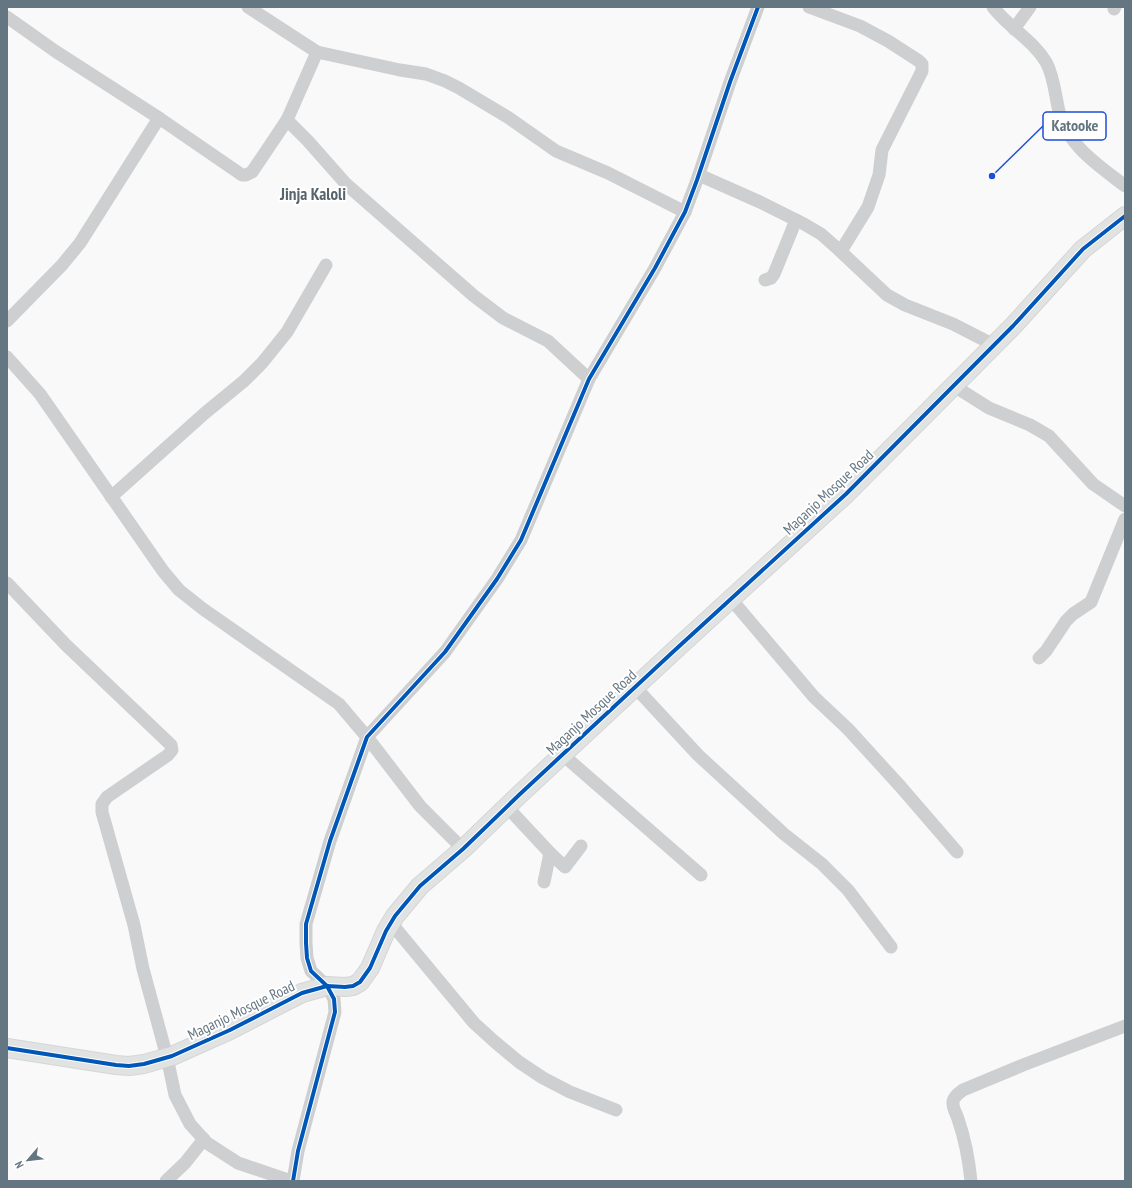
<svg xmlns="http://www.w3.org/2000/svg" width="1132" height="1188" font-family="'PT Sans Narrow',sans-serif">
  <rect width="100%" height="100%" fill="#f9f9f9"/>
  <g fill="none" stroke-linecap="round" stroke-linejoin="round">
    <defs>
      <path id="secondary" d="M7,1048L116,1065L129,1066L144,1064L172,1056L230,1030L302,993L327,986L345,987L353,986L360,982L370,968L386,931L395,916L420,886L463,849L519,795L675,650L846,494L1013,326L1083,249L1125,216"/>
    </defs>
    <use href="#secondary" stroke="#d5d6d7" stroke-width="20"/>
    <g stroke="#cecfd0" stroke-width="13">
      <path d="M248,7L317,52L287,120L308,141L346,184L474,296L503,318L548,341L589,379"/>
      <path d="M809,7L860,26L888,41L919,61L922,64V71L882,150L879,175L868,207L841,251"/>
      <path d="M993,7C1008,27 1033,40 1046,62C1055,78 1055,98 1060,115C1069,147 1101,167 1125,186"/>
      <path d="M1114,9L1115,7"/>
      <path d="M7,17L55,51L159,118L242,175H246L252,172L287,120"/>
      <path d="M1014,29L1030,7"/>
      <path d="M317,52L400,70L426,74L445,81L459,88L509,118L556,151L608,173L685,212"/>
      <path d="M699,175L760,202L804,224L821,234L838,249L887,295L905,305L953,324L994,345"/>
      <path d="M765,280L771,278L774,274L796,220"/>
      <path d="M7,321L62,265L80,243L159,118"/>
      <path d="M7,357L40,394L163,571L179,590L203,609L339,704L367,737L420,806L463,849"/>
      <path d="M954,386L989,408L1030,425L1049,436L1093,484L1125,506"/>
      <path d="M111,497L205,413L244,381L262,363L287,332L326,265"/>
      <path d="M7,583L66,645L171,745L172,750L168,755L107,797L102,804V812L134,925L143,969L167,1057L175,1095L190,1124L207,1143L238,1163L291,1181"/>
      <path d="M731,599L814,697L848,729L900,786L957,852"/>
      <path d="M1039,658L1046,651L1066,621L1073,614L1091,602L1125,519"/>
      <path d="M635,687L698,755L784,834L822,864L848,890L891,947"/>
      <path d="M563,755L701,875"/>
      <path d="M507,807L550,853L565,867L581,846"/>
      <path d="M544,882L550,853"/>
      <path d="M391,923L474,1023L495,1042L519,1062L543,1078L570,1092L616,1110"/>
      <path d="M166,1181L185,1163L204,1139"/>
      <path d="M293,1181L298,1151L335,1012L334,999L327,986L311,971L307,958L306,943V924L330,841L367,737L445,652L497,579L521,540L589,379L655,268L685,212L697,180L730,82L758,7"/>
      <path d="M971,1181C969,1161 965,1139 958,1119C957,1115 953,1109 953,1104C952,1098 959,1093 963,1090L1023,1065L1125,1026"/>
    </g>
    <use href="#secondary" stroke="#e1e2e2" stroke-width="18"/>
    <defs>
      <g id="cycleway">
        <path d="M7,1048L116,1065L129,1066L144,1064L172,1056L230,1030L302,993L327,986L345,987L353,986L360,982L370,968L386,931L395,916L420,886L463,849L519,795L675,650L846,494L1013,326L1083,249L1125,216"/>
        <path d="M293,1181L298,1151L335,1012L334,999L327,986L311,971L307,958L306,943V924L330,841L367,737L445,652L497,579L521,540L589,379L655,268L685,212L697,180L730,82L758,7"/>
      </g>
    </defs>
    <use href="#cycleway" stroke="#fff" stroke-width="6"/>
    <use href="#cycleway" stroke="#0057b8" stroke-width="4"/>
  </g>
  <g text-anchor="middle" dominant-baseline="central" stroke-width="4" stroke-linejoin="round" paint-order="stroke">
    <g font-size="15" fill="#657683" stroke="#fff">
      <text transform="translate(828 492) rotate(-43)">Maganjo Mosque Road</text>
      <text transform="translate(591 712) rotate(-43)">Maganjo Mosque Road</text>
      <text transform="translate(241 1010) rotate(-26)">Maganjo Mosque Road</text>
    </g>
    <g font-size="17" font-weight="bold" fill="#57646e" stroke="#fff">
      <text x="313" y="194">Jinja Kaloli</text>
    </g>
  </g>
  <path fill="none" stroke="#1d4ed8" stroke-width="1.5" d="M992 176L1043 126"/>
  <circle fill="#1d4ed8" stroke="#fff" stroke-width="1.5" cx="992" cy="176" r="4"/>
  <rect fill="#fff" stroke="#1d4ed8" stroke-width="1.5" x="1043" y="112" width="63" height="28" rx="4"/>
  <g font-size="16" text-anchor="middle" font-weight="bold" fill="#657683">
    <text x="1075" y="131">Katooke</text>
  </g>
  <rect width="1132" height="1188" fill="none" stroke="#657683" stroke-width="16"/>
  <g transform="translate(28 1160) rotate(242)" stroke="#ffffff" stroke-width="3" paint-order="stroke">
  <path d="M0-3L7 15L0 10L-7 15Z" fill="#657683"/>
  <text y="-6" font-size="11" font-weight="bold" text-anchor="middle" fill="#657683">N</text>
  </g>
</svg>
